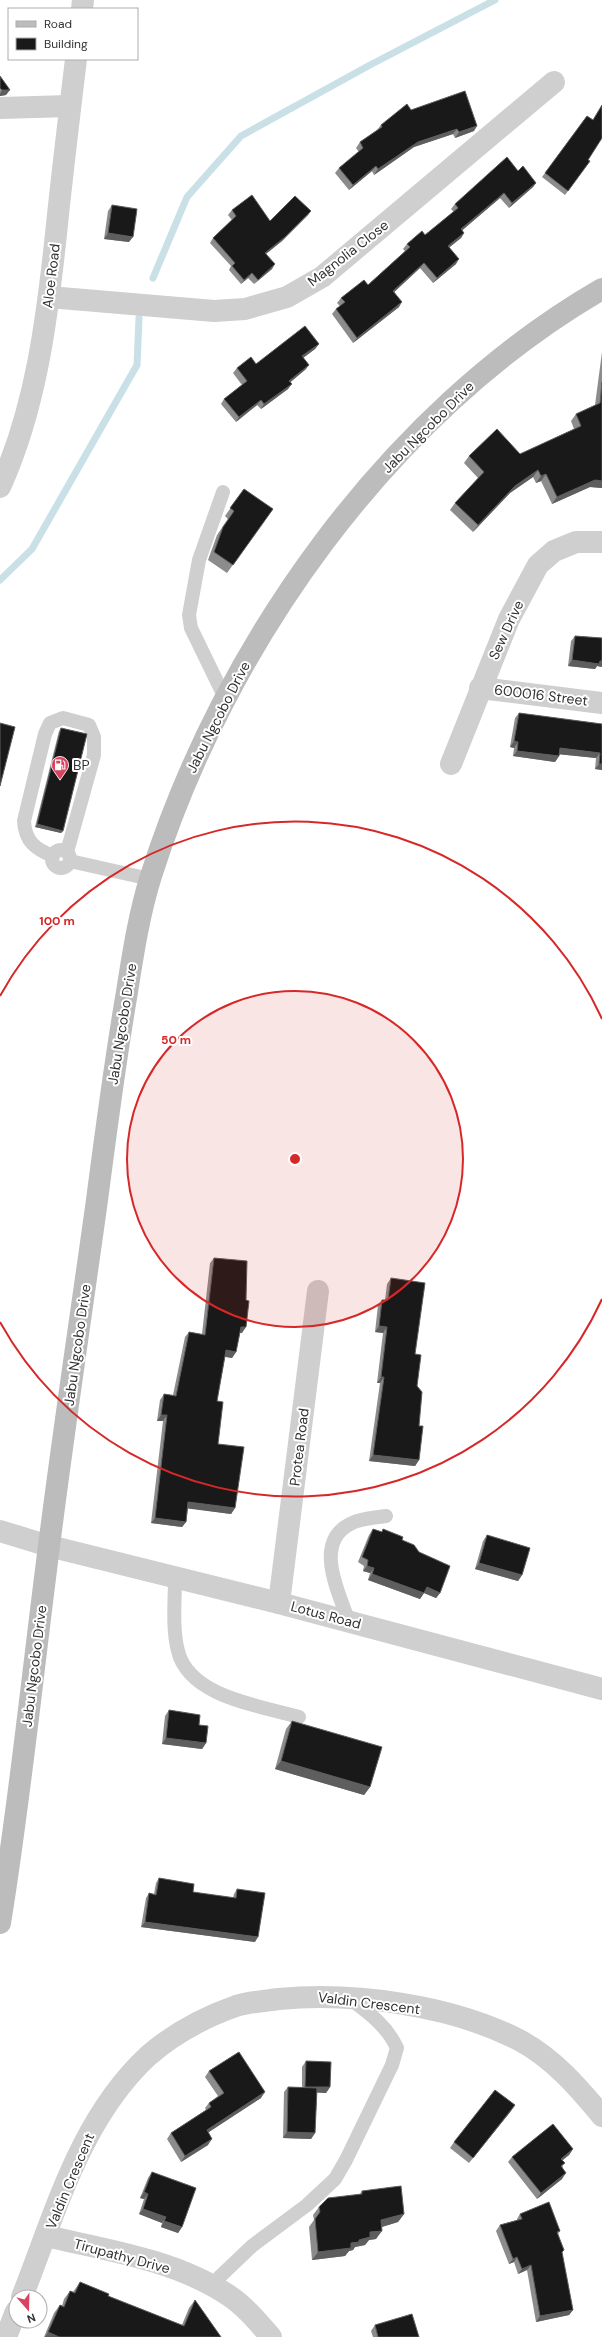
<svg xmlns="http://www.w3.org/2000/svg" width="602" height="2337" font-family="'DM Sans',sans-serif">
  <rect width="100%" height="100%" fill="#fff"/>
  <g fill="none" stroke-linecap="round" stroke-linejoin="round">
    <g stroke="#cae0e7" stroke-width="7">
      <path d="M153,278L187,197L241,136L370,65L495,0"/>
      <path d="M0,580L32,549L137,365L139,318"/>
    </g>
    <g stroke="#cfcfcf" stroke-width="14">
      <path d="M223,492L199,560L189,615L191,628L225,698"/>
      <circle cx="61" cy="859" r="9"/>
      <path d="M53,856C35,849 25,841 24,821L45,734L50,723L63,718L89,725L94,737V755L67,852"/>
      <path d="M70,861L150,879"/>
      <path d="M175,1577C175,1601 172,1628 178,1651C189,1697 261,1706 299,1717"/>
      <path d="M349,1622C339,1593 313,1543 350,1524C360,1518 374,1518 386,1516"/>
      <path d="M210,2286L252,2246L307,2205L335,2179L346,2160L392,2065L397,2048C387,2026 369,2013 350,1999"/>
    </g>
    <g stroke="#cfcfcf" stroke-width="22">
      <path d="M82,9L83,0"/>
      <path d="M0,108L70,106"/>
      <path d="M49,297L214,311L245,309L287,297L322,277L554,82"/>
      <path d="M0,487C36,408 47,319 56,234C62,175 69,117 76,59"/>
      <path d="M480,688L602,703"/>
      <path d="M451,764L509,619L538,565L554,551L576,542H602"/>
      <path d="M0,1531L49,1546L279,1603L602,1689"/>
      <path d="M279,1603L318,1291"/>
      <path d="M46,2236C107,2250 175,2260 228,2295C245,2306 258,2322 271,2337"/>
      <path d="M22,2297C55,2214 80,2119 148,2056C173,2034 205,2017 236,2006C249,2002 265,2001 279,1999C354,1992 451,2005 519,2040C553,2058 578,2087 602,2116"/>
      <path d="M6,2337L16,2311"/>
    </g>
    <path stroke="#bcbcbc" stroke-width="22" d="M0,1923C19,1806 31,1688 46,1570C61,1447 80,1323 97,1200C106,1131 115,1061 127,992C133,954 139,914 151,876C224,645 389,412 602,289"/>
  </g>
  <g fill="#8c8c8c">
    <path d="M0,76L6,95L0,96Z"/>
    <path d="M411,110L474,131L455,138L453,134L414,147L374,175L372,171L349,190L335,173L339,168L359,152L356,148L360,142L377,130L381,125Z"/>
    <path d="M587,116L588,160L590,161L565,195L542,177Z"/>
    <path d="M518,171L536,183L533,187L509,208L500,198L462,230L464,233L461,238L449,247L456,264L433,283L420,268L394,292L399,307L353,343L332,314L336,309L340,306L337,303L341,298L368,285L405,251L403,249L407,244L425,235L454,212L451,209L455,204Z"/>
    <path d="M112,205L129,242L104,239L108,211Z"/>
    <path d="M232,210L270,221L311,211L308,215L282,241L266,254L272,269L254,284L248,278L241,284L229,270L231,266L210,243L213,238L232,220L228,215Z"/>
    <path d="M319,344L315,349L303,358L306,369L290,382L288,389L261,409L257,405L236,422L221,404L224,399L242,385L233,373L237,368L256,364Z"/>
    <path d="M602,352V488L590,487L552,504L541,481L536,483L533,477L510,493L473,532L450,510L455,503L478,478L464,463L469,456L520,454L574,429L571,421L576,414L595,405Z"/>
    <path d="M244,489L273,509L227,573L208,560L217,535L228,519L225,516Z"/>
    <path d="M575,636L602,638V667L597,666L595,669L568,666L571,641Z"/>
    <path d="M519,713L602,724V770L595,769L596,758L559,754V756L555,762L513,756L514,748L510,747L515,718Z"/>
    <path d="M61,728L63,831L61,833L35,827L59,731Z"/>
    <path d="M214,1258L242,1333H240L236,1352L232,1358L225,1357L217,1401L218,1444L235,1508L231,1514L188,1508L186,1522L182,1527L151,1523L163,1421H157L160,1400L164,1394L173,1395L185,1337L189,1332L202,1334L210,1263Z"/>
    <path d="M391,1278L415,1354L419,1426V1460L415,1466L369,1461L380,1383H377L383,1333L375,1332L378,1305L382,1300H385L387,1284Z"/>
    <path d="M373,1529L382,1532L383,1529L402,1540L440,1593L436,1598L424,1593L420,1599L368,1580L370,1573L363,1571L364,1566L358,1562L369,1535Z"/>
    <path d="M487,1535L522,1575L518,1581L475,1569L483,1541Z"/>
    <path d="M169,1710L206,1743L202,1749L162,1744L165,1716Z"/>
    <path d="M292,1721L370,1787L364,1795L275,1769L286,1729Z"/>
    <path d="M159,1878L193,1892L233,1898L234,1894L237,1889L255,1942L141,1927L146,1898L149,1893L154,1894L156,1883Z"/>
    <path d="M306,2061L330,2087L326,2093L317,2092L315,2133L311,2139L283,2138L284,2092L288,2087H302V2067Z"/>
    <path d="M209,2071L261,2098L208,2132V2145L181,2162L167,2139L171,2133L206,2110L205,2108L209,2103L218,2096L205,2077Z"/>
    <path d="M511,2111L469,2163L450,2148L454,2142Z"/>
    <path d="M573,2149L569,2155L563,2160L562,2179L537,2199L508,2162L512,2157Z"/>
    <path d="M152,2172L182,2227L178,2233L161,2227L162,2223L139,2214L144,2199L140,2198L148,2178Z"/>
    <path d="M362,2191L404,2214L398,2222L382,2227L376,2239L369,2240L365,2245L355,2247L353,2250L349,2251L345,2256L312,2260L309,2227L314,2220L313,2215L319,2207L360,2194Z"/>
    <path d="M520,2214L560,2231L558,2234L573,2310L569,2315L536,2322L527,2270L518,2274L514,2262L509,2264L496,2231L500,2225L517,2220V2219Z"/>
    <path d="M80,2282L108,2296L182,2325L189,2308L195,2300L221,2337H44L54,2313L60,2305L62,2306L64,2299L70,2291L73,2292Z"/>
    <path d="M375,2325L419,2337H373L371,2331Z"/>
  </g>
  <g fill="#5e5e5e">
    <path d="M2,90H10L6,95L0,96V94Z"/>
    <path d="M477,126L474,131L455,138L459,132Z"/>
    <path d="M457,129L453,134L414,147L374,175L378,169L418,142Z"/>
    <path d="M376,166L372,171L349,190L353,185Z"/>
    <path d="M536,183L533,187L509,208L512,203Z"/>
    <path d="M504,193L500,198L458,234L461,229Z"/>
    <path d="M311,211L308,215L282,241L262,257L265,253Z"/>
    <path d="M108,233L133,237L129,242L104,239Z"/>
    <path d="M464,233L461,238L445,251L448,246Z"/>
    <path d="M459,259L456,264L433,283L437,278Z"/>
    <path d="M424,263L420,268L390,296L393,291Z"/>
    <path d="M275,264L272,269L254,284L258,280Z"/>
    <path d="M252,273L248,278L241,284L244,280Z"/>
    <path d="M402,302L399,307L353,343L357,338Z"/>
    <path d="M319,344L315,349L299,361L302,356Z"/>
    <path d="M309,365L306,369L286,386L289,381Z"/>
    <path d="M292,384L288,389L261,409L264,404Z"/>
    <path d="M261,400L257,405L236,422L239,417Z"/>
    <path d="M538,470L533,477L510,493L473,532L478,525L515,486Z"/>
    <path d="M546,474L541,481L536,483L541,476Z"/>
    <path d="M595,480L602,481V488L590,487L552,504L557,497Z"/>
    <path d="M572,660L602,661V667L597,666L595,669L568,666Z"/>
    <path d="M514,741L518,742L514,748L510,747Z"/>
    <path d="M560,748L600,753L596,758L556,754Z"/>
    <path d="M517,751L559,756L555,762L513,756Z"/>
    <path d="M599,764H602V770L595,769Z"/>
    <path d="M37,824L63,831L61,833L35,827Z"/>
    <path d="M379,1326L387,1327L383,1333L375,1332Z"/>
    <path d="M241,1327H246L242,1333L237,1332Z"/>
    <path d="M226,1350L236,1352L232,1358L222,1356Z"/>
    <path d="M381,1377H384L380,1383H377Z"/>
    <path d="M161,1415H167L163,1421H157Z"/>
    <path d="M373,1455L419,1460L415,1466L369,1461Z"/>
    <path d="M188,1502L235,1508L231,1514L184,1508Z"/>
    <path d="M155,1518L186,1522L182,1527L151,1523Z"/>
    <path d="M479,1563L522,1575L518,1581L475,1569Z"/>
    <path d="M367,1566L374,1568L370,1573L363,1571Z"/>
    <path d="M372,1574L427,1587L440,1593L436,1598L424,1593L420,1599L368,1580Z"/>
    <path d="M166,1738L206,1743L202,1749L162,1744Z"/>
    <path d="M281,1761L370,1787L364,1795L275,1769Z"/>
    <path d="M145,1922L258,1937L255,1942L141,1927Z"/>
    <path d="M305,2087H330L326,2093L302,2092Z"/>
    <path d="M265,2092L261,2098L203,2136L207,2130Z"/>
    <path d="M515,2105L511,2111L469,2163L473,2158Z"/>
    <path d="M287,2132L315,2133L311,2139L283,2138Z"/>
    <path d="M212,2139L208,2145L181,2162L185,2156Z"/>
    <path d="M573,2149L569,2155L557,2164L561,2159Z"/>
    <path d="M566,2173L562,2179L537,2199L541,2193Z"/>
    <path d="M144,2192L148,2194L144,2199L140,2198Z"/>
    <path d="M143,2209L166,2217L162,2223L139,2214Z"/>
    <path d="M404,2214L398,2222L375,2229L381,2220Z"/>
    <path d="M164,2221L182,2227L178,2233L161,2227Z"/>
    <path d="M382,2231L376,2239L369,2240L365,2245L355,2247L353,2250L349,2251L345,2256L312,2260L318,2252L351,2243L359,2240L370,2232Z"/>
    <path d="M517,2257L514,2262L509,2264L513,2259Z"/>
    <path d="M531,2265L527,2270L518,2274L522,2269Z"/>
    <path d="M573,2310L569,2315L536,2322L540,2316Z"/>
    <path d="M48,2332L59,2337H45Z"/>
  </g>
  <g fill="#191919" stroke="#5e5e5e">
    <path d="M0,76L10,90H2L0,88Z"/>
    <path d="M465,91L477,126L459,132L457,129L418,142L378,169L376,166L353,185L339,168L363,148L360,142L382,127L381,125L407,104L411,110Z"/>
    <path d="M602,105V138L588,160L590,161L568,191L545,173L587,116L593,120Z"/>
    <path d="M507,157L518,171L523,166L536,183L512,203L504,193L461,229L464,233L448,246L459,259L437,278L424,263L393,291L402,302L357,338L336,309L345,302L341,298L364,280L368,285L410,247L407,244L422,231L425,235L458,208L455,204Z"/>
    <path d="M252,195L270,221L295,196L311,211L285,237L265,253L275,264L258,280L252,273L244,280L232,266L235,263L213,238L236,216L232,210Z"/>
    <path d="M112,205L137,209L133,237L108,233Z"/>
    <path d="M305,326L319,344L302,356L309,365L289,381L292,384L264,404L261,400L239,417L224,399L247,381L237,368L251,357L256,364Z"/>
    <path d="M602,382V481L595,480L557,497L546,474L541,476L538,470L515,486L478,525L455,503L484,472L469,456L497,429L520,454L581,426L576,414L600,403Z"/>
    <path d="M244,489L273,509L233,565L214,552L223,527L234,511L230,508Z"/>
    <path d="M575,636L602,638V661H600L599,664L572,660Z"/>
    <path d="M519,713L602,724V764H599L600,753L560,748L559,756L517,751L518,742L514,741Z"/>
    <path d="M0,723L15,727L0,786Z"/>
    <path d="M61,728L87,734L63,831L37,824Z"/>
    <path d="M214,1258L247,1261L246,1300L249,1301L246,1327H241L236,1352L226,1350L217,1401L223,1402L218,1444L244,1447L235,1508L188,1502L186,1522L155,1518L167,1415H161L164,1394L176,1396L189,1332L205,1335Z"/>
    <path d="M391,1278L425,1283L415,1354L421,1355L417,1386L422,1392L419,1426H423L419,1460L373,1455L384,1377H381L387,1327L379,1326L382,1300H388Z"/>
    <path d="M373,1529L382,1532L383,1529L403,1537L402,1540L414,1545L419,1552L450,1566L440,1593L427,1587L424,1593L372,1574L374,1568L367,1566L368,1560L362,1557Z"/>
    <path d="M487,1535L530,1548L522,1575L479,1563Z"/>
    <path d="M169,1710L200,1715L199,1725L208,1726L206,1743L166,1738Z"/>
    <path d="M292,1721L382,1747L370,1787L281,1761Z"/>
    <path d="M159,1878L194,1884L193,1892L236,1898L237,1889L265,1893L258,1937L145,1922L149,1893L156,1895Z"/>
    <path d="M239,2052L265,2092L207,2130L212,2139L185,2156L171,2133L211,2107L209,2103L224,2093L209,2071Z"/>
    <path d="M306,2061L331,2062L330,2087H305Z"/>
    <path d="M288,2087L317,2088L315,2133L287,2132Z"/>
    <path d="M495,2090L515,2105L473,2158L454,2142Z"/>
    <path d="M553,2124L573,2149L561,2159L565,2163L561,2166L566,2173L541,2193L512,2157Z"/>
    <path d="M152,2172L196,2188L182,2227L164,2221L166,2217L143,2209L148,2194L144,2192Z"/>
    <path d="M401,2186L404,2214L381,2220L382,2231L370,2232V2237L359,2240V2242L351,2243V2248L318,2252L315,2219L320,2212L319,2207L328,2198L362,2194V2191Z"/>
    <path d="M549,2202L560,2231L557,2232L564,2250L562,2252L573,2310L540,2316L531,2265L522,2269L517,2257L513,2259L500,2225L522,2219L520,2214Z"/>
    <path d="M80,2282L109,2294L108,2296L184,2326L195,2300L221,2337H59L48,2332L60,2305L64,2307L70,2291L75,2293Z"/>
    <path d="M412,2314L419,2337H378L375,2325Z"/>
  </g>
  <circle cx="295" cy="1159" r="168" fill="#d62828" fill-opacity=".12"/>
  <g fill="none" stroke="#d62828" stroke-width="2">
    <circle cx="295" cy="1159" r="168"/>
    <path d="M602 1299A337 337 0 0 1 0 1322M0 996A337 337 0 0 1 602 1019"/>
  </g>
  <defs>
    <symbol id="fuel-pin" viewBox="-11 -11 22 30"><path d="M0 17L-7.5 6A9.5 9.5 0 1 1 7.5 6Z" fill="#da435f" stroke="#fff"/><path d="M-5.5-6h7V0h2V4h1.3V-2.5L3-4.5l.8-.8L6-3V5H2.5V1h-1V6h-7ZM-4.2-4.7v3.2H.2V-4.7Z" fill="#fff"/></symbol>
  </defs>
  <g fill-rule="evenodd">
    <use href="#fuel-pin" x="50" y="755" width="20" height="27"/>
  </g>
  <g text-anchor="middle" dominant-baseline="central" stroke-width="4" stroke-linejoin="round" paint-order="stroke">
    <g font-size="14" fill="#323232" stroke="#fff">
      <text transform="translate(348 253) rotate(-38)">Magnolia Close</text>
      <text transform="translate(51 276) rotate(-83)">Aloe Road</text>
      <text transform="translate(428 427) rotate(-45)">Jabu Ngcobo Drive</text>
      <text transform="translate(506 630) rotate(-65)">Sew Drive</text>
      <text transform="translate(541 695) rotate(7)">600016 Street</text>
      <text transform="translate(218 717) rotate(-63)">Jabu Ngcobo Drive</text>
      <text transform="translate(122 1024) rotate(-81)">Jabu Ngcobo Drive</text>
      <text transform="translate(77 1345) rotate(-82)">Jabu Ngcobo Drive</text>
      <text transform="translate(299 1447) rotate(-83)">Protea Road</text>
      <text transform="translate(326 1615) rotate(15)">Lotus Road</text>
      <text transform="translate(34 1666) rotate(-83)">Jabu Ngcobo Drive</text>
      <text transform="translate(369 2003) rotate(7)">Valdin Crescent</text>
      <text transform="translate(70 2181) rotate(-67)">Valdin Crescent</text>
      <text transform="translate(122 2256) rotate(15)">Tirupathy Drive</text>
    </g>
    <g font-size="14" fill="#323232" stroke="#fff" text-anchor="start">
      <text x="73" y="765">BP</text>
    </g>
  </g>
  <circle cx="295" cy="1159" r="6" fill="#d62828" stroke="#fff" stroke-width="2"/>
  <g font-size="12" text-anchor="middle" font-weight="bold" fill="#d62828" stroke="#fff" stroke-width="4" stroke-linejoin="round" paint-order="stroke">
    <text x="57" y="925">100 m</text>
    <text x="176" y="1044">50 m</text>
  </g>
  <rect x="8" y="8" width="130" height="52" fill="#ffffff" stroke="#adadad"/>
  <rect x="16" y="21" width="20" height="6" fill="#bcbcbc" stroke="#adadad"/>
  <text x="44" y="28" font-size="12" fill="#323232">Road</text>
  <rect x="16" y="38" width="20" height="12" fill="#191919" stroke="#adadad"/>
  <text x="44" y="48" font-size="12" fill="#323232">Building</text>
  <g transform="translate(28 2309) rotate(160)"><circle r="19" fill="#ffffff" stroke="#adadad"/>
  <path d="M0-3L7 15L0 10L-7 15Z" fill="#da435f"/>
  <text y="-6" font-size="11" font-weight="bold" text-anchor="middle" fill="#323232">N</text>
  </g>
</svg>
